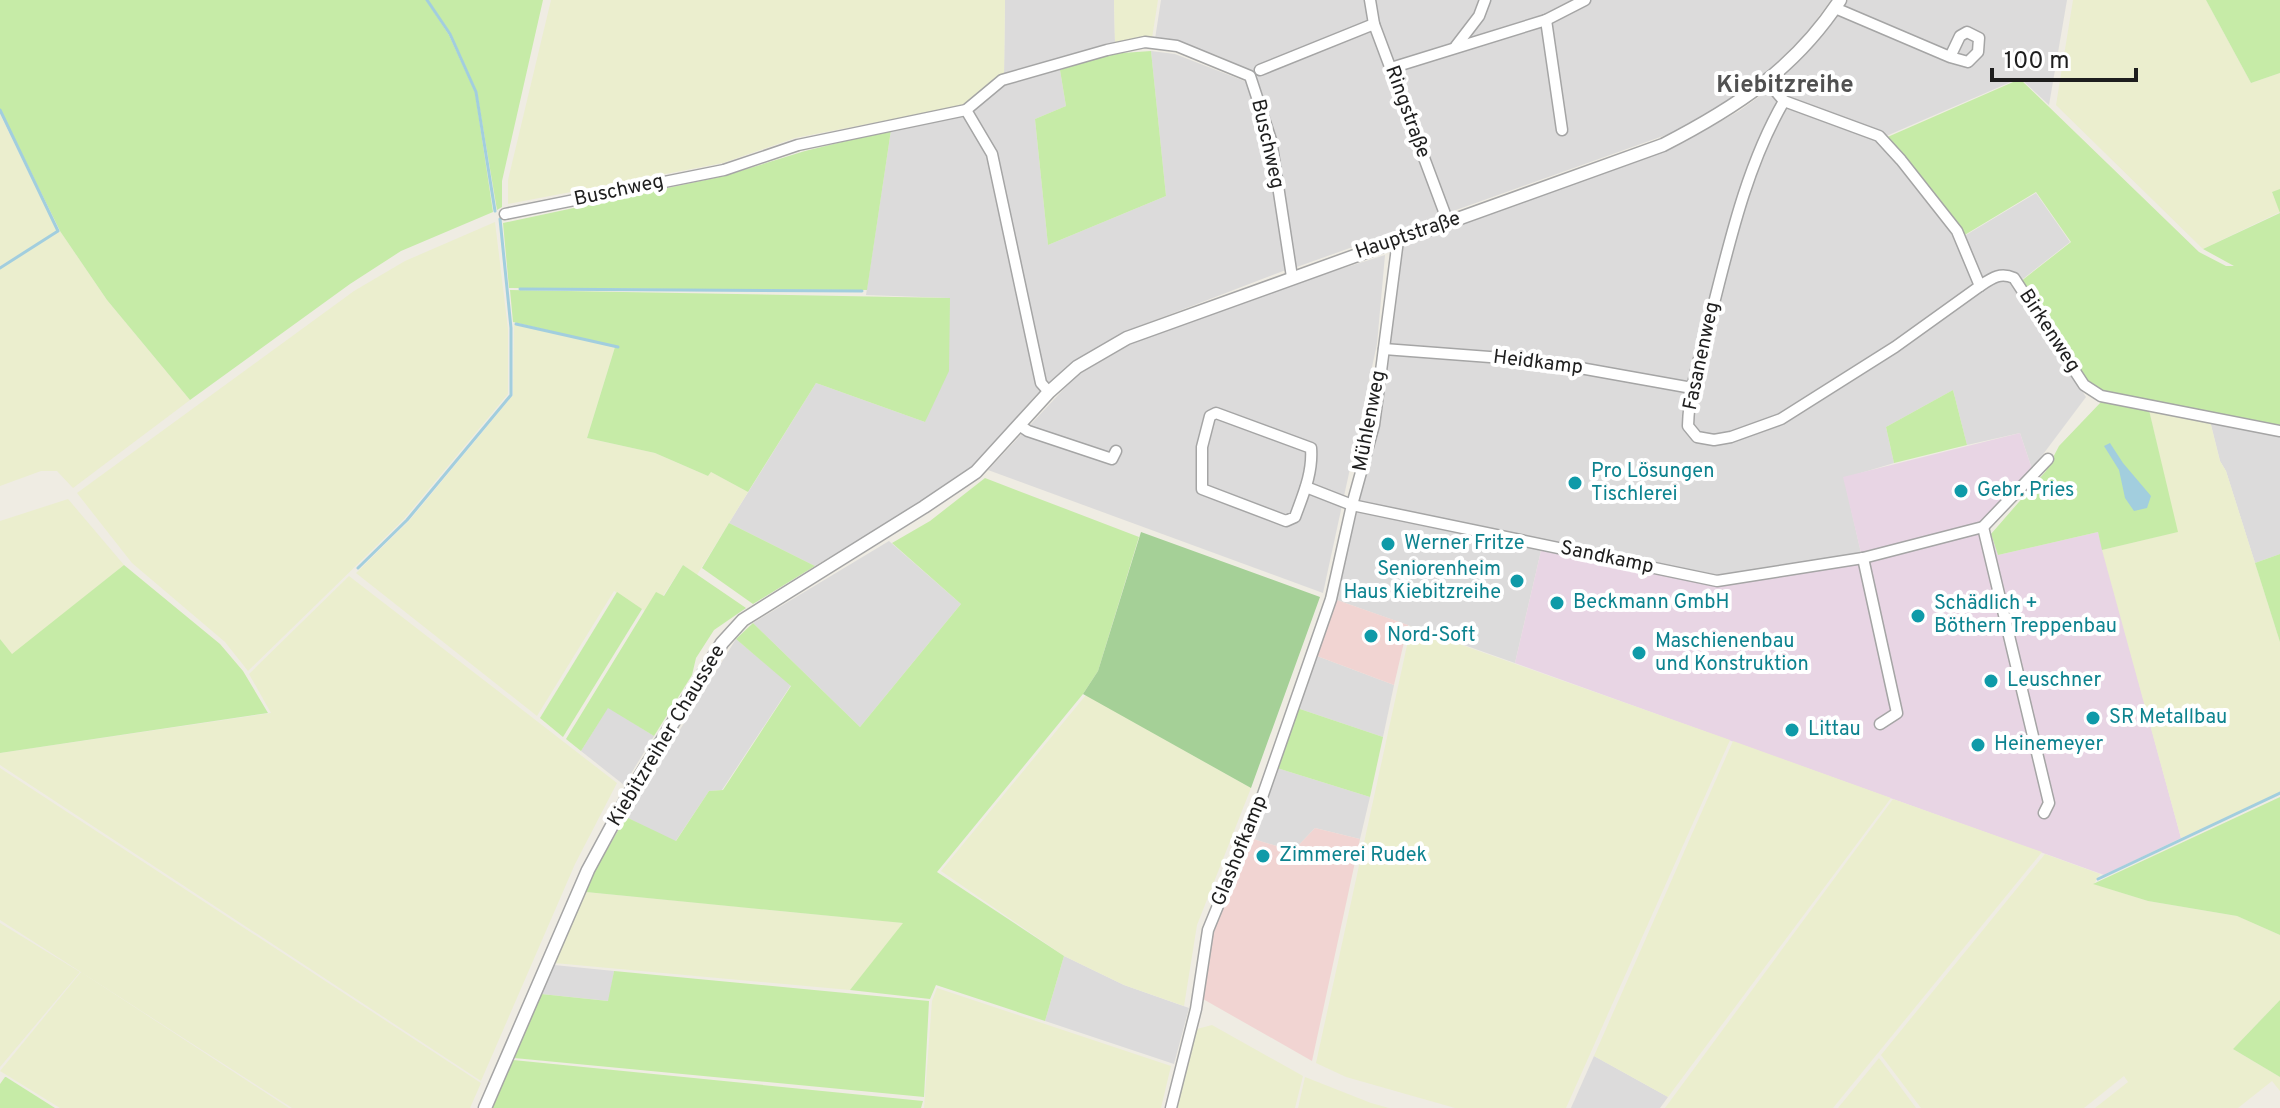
<svg xmlns="http://www.w3.org/2000/svg" width="2280" height="1108" font-family="Overpass,sans-serif">
  <rect width="100%" height="100%" fill="#efece3"/>
  <g fill="#dcdbdb">
    <path d="M1005,0H1114L1115,43L1004,76Z"/>
    <path d="M1161,0H1831L1805,35L1764,75L1703,117L1677,131L1294,268L1275,139L1252,71L1216,55L1179,43L1155,39Z"/>
    <path d="M1848,0H2067L2049,105L2020,78L1884,137L1932,204L1956,241L2036,193L2070,242L2014,286L2086,397L2032,469L2020,433L1967,445L1953,390L1886,427L1894,463L1844,478L1861,553L1716,577L1543,542L1515,663L1334,599L1391,327L1403,246L1675,147L1739,111L1767,91L1820,37Z"/>
    <path d="M1151,51L1175,54L1247,82L1268,141L1286,270L1124,332L1073,362L1037,394L973,466L918,504L815,566L729,523L816,383L925,422L950,298L866,295L891,130L961,116L1011,79L1060,70L1066,106L1035,119L1048,245L1166,196Z"/>
    <path d="M1385,255L1377,344L1323,593L988,470L1076,376L1143,337L1286,286Z"/>
    <path d="M2210,421L2280,434V554L2255,563L2226,471L2220,461Z"/>
    <path d="M889,541L961,604L860,727L753,623Z"/>
    <path d="M736,639L791,685L722,790L709,791L675,842L626,817Z"/>
    <path d="M1317,656L1394,685L1383,737L1297,708Z"/>
    <path d="M608,707L654,736L624,785L581,751Z"/>
    <path d="M1277,768L1370,797L1360,839L1315,828L1293,851L1250,838Z"/>
    <path d="M1064,956L1124,985L1189,1008L1174,1064L1045,1021Z"/>
    <path d="M554,965L614,971L609,1001L541,994Z"/>
    <path d="M1594,1056L1668,1097L1660,1108H1571Z"/>
  </g>
  <g fill="#f1d4d2">
    <path d="M1334,599L1408,625L1394,685L1317,656Z"/>
    <path d="M1315,828L1360,839L1312,1061L1203,999L1213,932L1250,838L1293,851Z"/>
  </g>
  <path fill="#e8d5e4" d="M2020,433L2032,469L1986,518L1998,555L2098,532L2181,838L2104,875L1515,663L1543,542L1716,577L1861,553L1843,477Z"/>
  <g fill="#ebeece">
    <path d="M551,0H1005L1004,76L961,106L795,138L723,163L508,204V180Z"/>
    <path d="M1114,0H1158L1152,38L1115,43Z"/>
    <path d="M2073,0H2206L2251,83L2280,73V189L2272,193L2280,212L2203,249L2056,105Z"/>
    <path d="M0,114L57,231L0,266Z"/>
    <path d="M495,222L508,329V394L404,519L248,671L225,642L132,563L77,493L354,291L405,261Z"/>
    <path d="M60,231L107,300L190,400L73,488L57,471H41L0,486V269Z"/>
    <path d="M514,324L615,347L587,438L655,453L708,476L711,472L748,492L697,575L683,565L663,596L656,593L645,611L614,591L537,716L356,573L409,521L513,395Z"/>
    <path d="M2149,410L2210,421L2220,461L2226,471L2280,642V792L2181,838L2102,550L2177,532Z"/>
    <path d="M68,499L124,565L12,655L0,639V521Z"/>
    <path d="M349,576L617,783L575,864L481,1081L0,765V753L271,713L249,674Z"/>
    <path d="M1411,627L1730,740L1566,1108H1455L1346,1077L1316,1063Z"/>
    <path d="M1086,695L1251,788L1197,925L1184,1006L1124,985L1064,956L941,871Z"/>
    <path d="M1733,741L1891,798L1668,1097L1594,1056Z"/>
    <path d="M0,768L481,1083L470,1108H292L0,920Z"/>
    <path d="M1893,799L2042,852L1833,1108H1665Z"/>
    <path d="M2045,854L2100,874L2094,884L2148,901L2237,916L2280,935V1000L2233,1049L2280,1077V1091L2272,1081L2238,1108H2095L2128,1082L2124,1076L2084,1108H1921L1881,1055Z"/>
    <path d="M586,892L904,923L850,990L554,963Z"/>
    <path d="M0,923L80,972L0,1067Z"/>
    <path d="M81,972L289,1108H60L0,1071Z"/>
    <path d="M937,988L1171,1066L1161,1108H924L932,1001Z"/>
    <path d="M1212,1025L1303,1076L1295,1108H1176L1197,1029Z"/>
    <path d="M1879,1058L1916,1108H1838Z"/>
    <path d="M1305,1077L1371,1103L1389,1108H1298Z"/>
  </g>
  <g fill="#c6eba7">
    <path d="M0,0H426L449,35L475,92L493,212L401,251L350,284L190,400L107,300L60,231L0,109Z"/>
    <path d="M428,0H543L502,181V207L497,210L477,92L451,34Z"/>
    <path d="M2206,0H2280V73L2251,83Z"/>
    <path d="M1151,51L1166,196L1048,245L1035,119L1066,106L1060,70L1108,54Z"/>
    <path d="M2020,79L2199,252L2226,266H2234L2203,249L2280,213L2272,192L2280,189V428L2102,394L2086,383L2020,282L2071,242L2036,192L1963,236C1943,197 1914,169 1883,139Z"/>
    <path d="M891,130L867,290L509,288L503,223L724,176L805,151Z"/>
    <path d="M510,290L950,298L949,371L925,422L816,383L748,492L711,472L708,476L655,453L587,438L615,347H619L513,322Z"/>
    <path d="M1953,390L1967,445L1894,463L1886,427Z"/>
    <path d="M2102,401L2149,410L2178,532L2102,550L2098,532L1998,555L1991,534L2046,471L2059,446Z"/>
    <path d="M985,478L1139,537L1098,671L1083,694L937,872L1064,956L1045,1021L936,985L930,999L850,990L903,923L586,892L593,873L626,817L676,841L709,791L723,790L791,686L736,639L753,623L860,727L961,604L892,543L930,521Z"/>
    <path d="M729,523L815,566L753,604L702,568Z"/>
    <path d="M2280,554V642L2255,563Z"/>
    <path d="M124,565L220,644L243,671L268,713L0,753V639L12,654Z"/>
    <path d="M683,565L746,608L714,630L696,658L692,675L654,736L608,708L581,751L566,739L656,592L664,596Z"/>
    <path d="M617,592L642,609L563,737L540,718Z"/>
    <path d="M1297,708L1383,737L1370,797L1277,768Z"/>
    <path d="M2280,797V935L2237,916L2148,901L2093,884Z"/>
    <path d="M614,971L929,1001L924,1097L514,1058L541,994L608,1001Z"/>
    <path d="M2280,1000V1077L2233,1049Z"/>
    <path d="M513,1060L923,1101L921,1108H492Z"/>
    <path d="M5,1077H6L55,1108H0V1084Z"/>
  </g>
  <path fill="#a5d097" d="M1141,532L1320,597L1251,788L1083,694L1098,671Z"/>
  <path fill="#a2cede" d="M2110,443L2123,463L2151,496L2147,508L2134,511L2125,498L2119,470L2104,446Z"/>
  <g fill="none" stroke-linecap="round" stroke-linejoin="round">
    <g stroke="#a2cede" stroke-width="3">
      <path d="M427,0L450,34L476,92L495,211"/>
      <path d="M0,110L58,231L0,268"/>
      <path d="M520,289L862,291"/>
      <path d="M516,324L618,347"/>
      <path d="M358,568L407,520L511,395V328L500,219"/>
      <path d="M2098,879L2280,793"/>
    </g>
    <defs>
      <g id="minor">
        <path d="M1370,0L1374,24L1448,222"/>
        <path d="M1835,8L1950,57L1960,36L1967,32L1979,38L1978,52L1968,62L1950,57"/>
        <path d="M1546,20L1562,130"/>
        <path d="M1456,46L1479,16L1485,0"/>
        <path d="M1391,68L1546,20L1585,0"/>
        <path d="M1260,70L1374,24"/>
        <path d="M1767,81L1784,101L1879,136L1901,160L1957,231L1980,286C1992,278 2000,272 2014,278L2084,385L2101,396L2280,431"/>
        <path d="M1784,101C1747,165 1730,240 1712,311C1702,349 1689,387 1688,426L1697,437L1714,440L1731,437L1781,419L1895,347L1980,286"/>
        <path d="M966,110L992,154L1041,383L1049,392"/>
        <path d="M505,214L724,170L798,145L966,110L1002,80L1107,50L1145,42L1177,46L1250,76L1271,140L1292,277"/>
        <path d="M1384,349L1541,361L1692,388"/>
        <path d="M1216,413L1311,448C1313,473 1303,495 1295,517L1286,521L1202,489V447L1210,416Z"/>
        <path d="M1019,425L1028,431L1112,459L1116,451"/>
        <path d="M1306,487L1352,505L1717,581L1863,558L1983,527L2048,459"/>
        <path d="M1983,527L2049,803L2044,813"/>
        <path d="M1863,558L1897,713L1880,724"/>
        <path d="M1171,1108L1196,1009L1208,930L1260,803L1331,599L1352,505L1374,425L1398,240"/>
      </g>
      <path id="tertiary" d="M485,1108L588,870L628,796L722,643L743,620L924,507L976,472L1049,392L1077,367L1127,338L1663,145C1735,108 1795,69 1840,0"/>
    </defs>
    <use href="#minor" stroke="#a5a5a5" stroke-width="13"/>
    <use href="#tertiary" stroke="#a5a5a5" stroke-width="15"/>
    <use href="#minor" stroke="#fff" stroke-width="10"/>
    <use href="#tertiary" stroke="#fff" stroke-width="12"/>
  </g>
  <g fill="#0f9aa8" stroke="#fff" stroke-width="3">
    <circle cx="1575" cy="483" r="8"/>
    <circle cx="1961" cy="491" r="8"/>
    <circle cx="1388" cy="544" r="8"/>
    <circle cx="1517" cy="581" r="8"/>
    <circle cx="1557" cy="603" r="8"/>
    <circle cx="1918" cy="616" r="8"/>
    <circle cx="1371" cy="636" r="8"/>
    <circle cx="1639" cy="653" r="8"/>
    <circle cx="1991" cy="681" r="8"/>
    <circle cx="2093" cy="718" r="8"/>
    <circle cx="1792" cy="730" r="8"/>
    <circle cx="1978" cy="745" r="8"/>
    <circle cx="1263" cy="856" r="8"/>
  </g>
  <g text-anchor="middle" dominant-baseline="central" stroke-width="8" stroke-linejoin="round" paint-order="stroke">
    <g font-size="20" fill="#1e1e1e" stroke="#fff">
      <text transform="translate(1407 112) rotate(70)">Ringstraße</text>
      <text transform="translate(1267 144) rotate(77)">Buschweg</text>
      <text transform="translate(619 191) rotate(-12)">Buschweg</text>
      <text transform="translate(1408 236) rotate(-19)">Hauptstraße</text>
      <text transform="translate(2049 331) rotate(57)">Birkenweg</text>
      <text transform="translate(1702 356) rotate(-78)">Fasanenweg</text>
      <text transform="translate(1538 363) rotate(7)">Heidkamp</text>
      <text transform="translate(1370 421) rotate(-79)">Mühlenweg</text>
      <text transform="translate(1607 558) rotate(12)">Sandkamp</text>
      <text transform="translate(667 736) rotate(-59)">Kiebitzreiher Chaussee</text>
      <text transform="translate(1240 851) rotate(-68)">Glashofkamp</text>
    </g>
    <g font-size="20" fill="#0d838f" stroke="#fff" text-anchor="start">
      <text x="1591" y="472">Pro Lösungen<tspan x="1591" dy="23">Tischlerei</tspan></text>
      <text x="1977" y="491">Gebr. Pries</text>
      <text x="1404" y="544">Werner Fritze</text>
      <text x="1501" y="570" text-anchor="end">Seniorenheim<tspan x="1501" dy="23">Haus Kiebitzreihe</tspan></text>
      <text x="1573" y="603">Beckmann GmbH</text>
      <text x="1934" y="604">Schädlich +<tspan x="1934" dy="23">Böthern Treppenbau</tspan></text>
      <text x="1387" y="636">Nord-Soft</text>
      <text x="1655" y="642">Maschienenbau<tspan x="1655" dy="23">und Konstruktion</tspan></text>
      <text x="2007" y="681">Leuschner</text>
      <text x="2109" y="718">SR Metallbau</text>
      <text x="1808" y="730">Littau</text>
      <text x="1994" y="745">Heinemeyer</text>
      <text x="1279" y="856">Zimmerei Rudek</text>
    </g>
    <g font-size="24" font-weight="bold" fill="#515151" stroke="#fff">
      <text x="1785" y="86">Kiebitzreihe</text>
    </g>
  </g>
  <path d="M1992 68v12h144v-12" fill="none" stroke="#1e1e1e" stroke-width="4"/>
  <text x="2004" y="68" font-size="24" fill="#1e1e1e" stroke="#ffffff" stroke-width="6" paint-order="stroke">100 m</text>
</svg>
